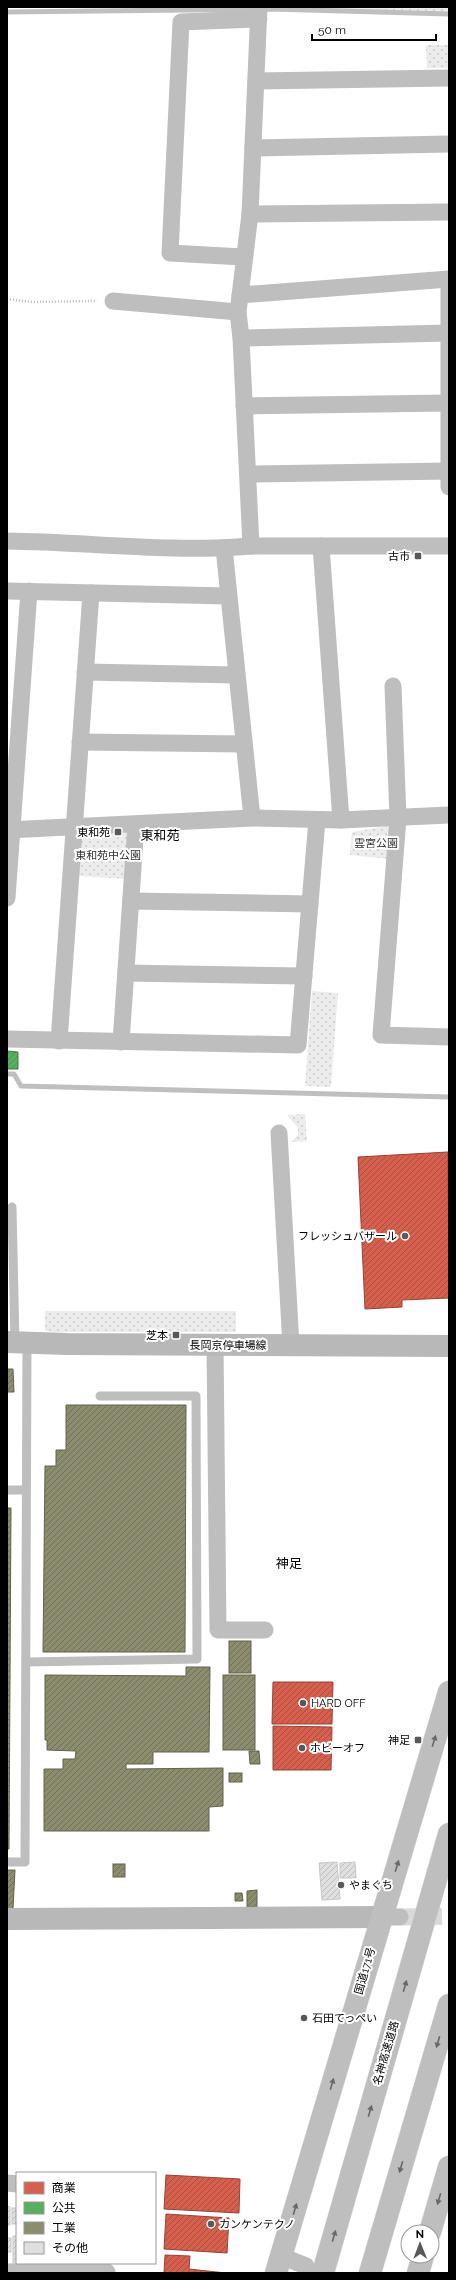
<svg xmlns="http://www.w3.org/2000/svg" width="456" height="2280" font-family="Raleway,'Noto Sans JP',sans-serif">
  <defs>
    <pattern id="park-dots" width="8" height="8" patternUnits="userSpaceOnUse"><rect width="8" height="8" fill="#ececec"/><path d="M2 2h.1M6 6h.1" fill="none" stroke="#c9c9c9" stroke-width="1.8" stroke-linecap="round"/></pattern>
    <pattern id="shops-hatch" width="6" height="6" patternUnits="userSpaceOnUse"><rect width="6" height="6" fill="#d6604d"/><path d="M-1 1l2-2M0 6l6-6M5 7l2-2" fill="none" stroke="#ab4d3e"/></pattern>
    <pattern id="public-hatch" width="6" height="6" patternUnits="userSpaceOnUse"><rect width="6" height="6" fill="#5aae61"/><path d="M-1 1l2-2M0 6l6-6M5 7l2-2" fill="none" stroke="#4c9452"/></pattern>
    <pattern id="industry-hatch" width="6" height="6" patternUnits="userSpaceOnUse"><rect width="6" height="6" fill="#8c8c6e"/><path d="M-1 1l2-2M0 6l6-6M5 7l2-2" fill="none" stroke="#707058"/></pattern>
    <pattern id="building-hatch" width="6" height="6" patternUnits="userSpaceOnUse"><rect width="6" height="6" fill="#dfdfdf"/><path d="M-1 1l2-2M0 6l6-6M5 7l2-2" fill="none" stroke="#bebebe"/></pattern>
  </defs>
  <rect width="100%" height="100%" fill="#fff"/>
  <g fill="url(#park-dots)">
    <path d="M270,7H449V12L270,8Z"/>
    <path d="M426,45H449V68H427Z"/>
    <path d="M387,826L392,829L389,859L350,855L352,832Z"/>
    <path d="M126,832L131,839L129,879L78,876L80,840L86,834Z"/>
    <path d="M312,991L338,993L331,1087L305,1086Z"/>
    <path d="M305,1114L307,1141L291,1142L298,1135V1128L287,1115Z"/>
    <path d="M45,1311H236V1332H54L45,1331Z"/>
  </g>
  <g fill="url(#shops-hatch)" stroke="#964336">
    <path d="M448,1152L449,1298L402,1300V1307L365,1309L358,1157Z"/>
    <path d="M273,1682H333L332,1724H272Z"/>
    <path d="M273,1726L332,1727L331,1770H273Z"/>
    <path d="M166,2175L240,2179L239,2213L164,2209Z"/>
    <path d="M166,2214L229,2218L227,2253L164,2249Z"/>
    <path d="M165,2255L190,2256L189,2269L226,2273H164Z"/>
  </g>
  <path fill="url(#public-hatch)" stroke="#3f7a44" d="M7,1051L18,1052V1069H7Z"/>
  <g fill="url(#industry-hatch)" stroke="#62624d">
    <path d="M7,1369H13L14,1392H7Z"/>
    <path d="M66,1405H186L185,1652H43L45,1466H56V1450H66Z"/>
    <path d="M7,1508H11L9,1849H7Z"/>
    <rect x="229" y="1641" width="22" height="32"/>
    <path d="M186,1667H210L209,1752H153V1764H126V1769L223,1768V1806L209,1807V1831H44V1769H63V1759H75L76,1751L47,1750V1740H45V1675L186,1676Z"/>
    <rect x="223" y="1675" width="32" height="75"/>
    <path d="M249,1751H259L260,1764H250Z"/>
    <rect x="229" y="1773" width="13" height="9"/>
    <rect x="113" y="1864" width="12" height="13"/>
    <path d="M7,1870H15L13,1909H7Z"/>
    <path d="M257,1890V1907H247V1891Z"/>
    <path d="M235,1893H242L243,1901H235Z"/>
  </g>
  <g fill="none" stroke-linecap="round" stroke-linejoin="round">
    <g stroke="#bfbfbf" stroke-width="5">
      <path d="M7,12L271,9L449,14"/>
      <path d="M7,1074H14L21,1086L449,1097"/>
    </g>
  </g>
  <g fill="url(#building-hatch)" stroke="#c7c7c7">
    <path d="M337,1862L340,1899L322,1900L319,1863Z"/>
    <path d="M355,1862L356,1878H340V1863Z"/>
    <path d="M7,2199V2206L10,2207V2225H7Z"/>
    <rect x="12" y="2208" width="5" height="16"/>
    <path d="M13,2236H17V2263H19V2266H13Z"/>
    <rect x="7" y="2238" width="4" height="14"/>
  </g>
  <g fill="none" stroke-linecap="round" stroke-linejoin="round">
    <path stroke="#d9d9d9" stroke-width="17" stroke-dasharray="17 8" stroke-linecap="butt" d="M400,1917L449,1916"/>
    <defs>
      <g id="highway">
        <path d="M430,2232L449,2167"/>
        <path d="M276,2273L449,1692"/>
        <path d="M323,2273L449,1834"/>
        <path d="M370,2273L449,2005"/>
        <path d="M418,2273L423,2256"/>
      </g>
    </defs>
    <use href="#highway" stroke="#dbdbdb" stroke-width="23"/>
    <path stroke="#b9b9b9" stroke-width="2.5" stroke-dasharray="1 2" stroke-linecap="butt" d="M7,299L32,302L97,301"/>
    <g stroke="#bebebe" stroke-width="9">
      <path d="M12,1207L15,1343"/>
      <path d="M7,1490H26"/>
      <path d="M26,1662L197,1659L196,1396H100"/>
      <path d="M7,1862H25L27,1344"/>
    </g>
    <g stroke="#bebebe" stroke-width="17">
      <path d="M256,81L449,78"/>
      <path d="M253,148L449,144"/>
      <path d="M250,214L449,212"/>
      <path d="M243,257L170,253L181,22L259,19"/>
      <path d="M449,279V487"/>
      <path d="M240,295L449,279"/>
      <path d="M113,301L238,312"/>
      <path d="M241,338L448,333"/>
      <path d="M244,406L448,403"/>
      <path d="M248,474L449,471"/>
      <path d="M7,541C89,542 169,553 251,546H449"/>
      <path d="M251,546L241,338L238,312L250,214L259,7"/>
      <path d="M321,546L341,820"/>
      <path d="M224,548L252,818"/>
      <path d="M7,591L228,596"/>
      <path d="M85,672L236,675"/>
      <path d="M393,686L398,818L381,1035L449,1037"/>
      <path d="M80,742L244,744"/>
      <path d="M7,830L252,818L341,820L449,815"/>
      <path d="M7,898L29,591"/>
      <path d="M131,901L310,904"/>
      <path d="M126,973L304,976"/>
      <path d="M7,1039L298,1045L317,820"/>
      <path d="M59,1041L91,593"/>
      <path d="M121,1042L136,824"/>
      <path d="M279,1133L291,1346"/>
      <path d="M215,1345L218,1630H265"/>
      <path d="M381,1917H400"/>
      <path d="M7,2183L17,2184"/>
      <path d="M281,2256L306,2266"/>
      <path d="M7,2272H107"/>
    </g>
    <g stroke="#b8b8b8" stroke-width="22">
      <path d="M7,1342L67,1344L449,1346"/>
      <path d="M7,1919L381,1917"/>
    </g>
    <use href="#highway" stroke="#bebebe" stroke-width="22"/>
  </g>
  <defs><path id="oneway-solid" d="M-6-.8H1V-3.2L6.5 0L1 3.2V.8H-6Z"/></defs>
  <g fill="#686868">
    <use href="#oneway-solid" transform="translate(434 1741) rotate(-73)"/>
    <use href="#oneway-solid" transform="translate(397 1866) rotate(-73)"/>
    <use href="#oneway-solid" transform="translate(405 1986) rotate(-74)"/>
    <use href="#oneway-solid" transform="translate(438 2042) rotate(106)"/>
    <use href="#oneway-solid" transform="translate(332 2084) rotate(-74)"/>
    <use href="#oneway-solid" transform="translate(370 2111) rotate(-74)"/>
    <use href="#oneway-solid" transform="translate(401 2167) rotate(106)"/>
    <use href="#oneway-solid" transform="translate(439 2199) rotate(106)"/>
    <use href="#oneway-solid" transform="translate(295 2209) rotate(-74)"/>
    <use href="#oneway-solid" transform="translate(334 2236) rotate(-74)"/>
  </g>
  <g fill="#595959" stroke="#fff" stroke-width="1.5">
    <rect x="414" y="552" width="8" height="8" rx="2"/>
    <rect x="114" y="828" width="8" height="8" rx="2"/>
    <circle cx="405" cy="1236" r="4"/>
    <rect x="172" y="1331" width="8" height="8" rx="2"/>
    <circle cx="303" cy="1703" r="4"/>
    <rect x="414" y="1736" width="8" height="8" rx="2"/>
    <circle cx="302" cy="1748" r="4"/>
    <circle cx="341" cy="1885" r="4"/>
    <circle cx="304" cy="2018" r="4"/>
    <circle cx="211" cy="2224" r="4"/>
  </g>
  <g text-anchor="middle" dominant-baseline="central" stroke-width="4" stroke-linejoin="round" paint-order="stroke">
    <g font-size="11" fill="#000" stroke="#fff" text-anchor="end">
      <text x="410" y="556">古市</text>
      <text x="110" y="832">東和苑</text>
      <text x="397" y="1236">フレッシュバザール</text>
      <text x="168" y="1335">芝本</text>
      <text x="311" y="1703" text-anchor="start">HARD OFF</text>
      <text x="410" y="1740">神足</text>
      <text x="310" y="1748" text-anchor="start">ホビーオフ</text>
      <text x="349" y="1885" text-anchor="start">やまぐち</text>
      <text x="312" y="2018" text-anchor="start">石田てっぺい</text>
      <text x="219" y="2224" text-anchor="start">カンケンテクノ</text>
    </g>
    <g font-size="11" fill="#333" stroke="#fff">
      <text x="376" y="843">雲宮公園</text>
      <text x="108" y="855">東和苑中公園</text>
    </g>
    <g font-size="11" fill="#000" stroke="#fff">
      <text x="228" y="1345">長岡京停車場線</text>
      <text transform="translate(365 1971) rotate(-74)">国道171号</text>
      <text transform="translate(386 2053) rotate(-74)">名神高速道路</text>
    </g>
    <g font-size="13" fill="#000" stroke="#fff">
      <text x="160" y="835">東和苑</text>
      <text x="289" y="1563">神足</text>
    </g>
  </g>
  <rect width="456" height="2280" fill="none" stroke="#000000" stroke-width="16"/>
  <rect x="16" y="2172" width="140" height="92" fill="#ffffff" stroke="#999999"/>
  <rect x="24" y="2182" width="20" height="12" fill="#d6604d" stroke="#999999"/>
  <text x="52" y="2192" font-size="12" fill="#000000">商業</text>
  <rect x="24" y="2202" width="20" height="12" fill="#5aae61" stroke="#999999"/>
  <text x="52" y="2212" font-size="12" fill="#000000">公共</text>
  <rect x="24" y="2222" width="20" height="12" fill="#8c8c6e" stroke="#999999"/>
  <text x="52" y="2232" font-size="12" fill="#000000">工業</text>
  <rect x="24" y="2242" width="20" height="12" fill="#dfdfdf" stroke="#999999"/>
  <text x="52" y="2252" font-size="12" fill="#000000">その他</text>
  <g transform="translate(420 2244) rotate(359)"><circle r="19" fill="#ffffff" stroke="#999999"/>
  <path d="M0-3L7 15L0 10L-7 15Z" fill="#595959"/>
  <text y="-6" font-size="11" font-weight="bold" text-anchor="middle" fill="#000000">N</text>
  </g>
  <path d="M312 34v6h124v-6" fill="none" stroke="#000000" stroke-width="2"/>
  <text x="318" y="34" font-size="12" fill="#000000" stroke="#ffffff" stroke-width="3" paint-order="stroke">50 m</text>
</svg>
